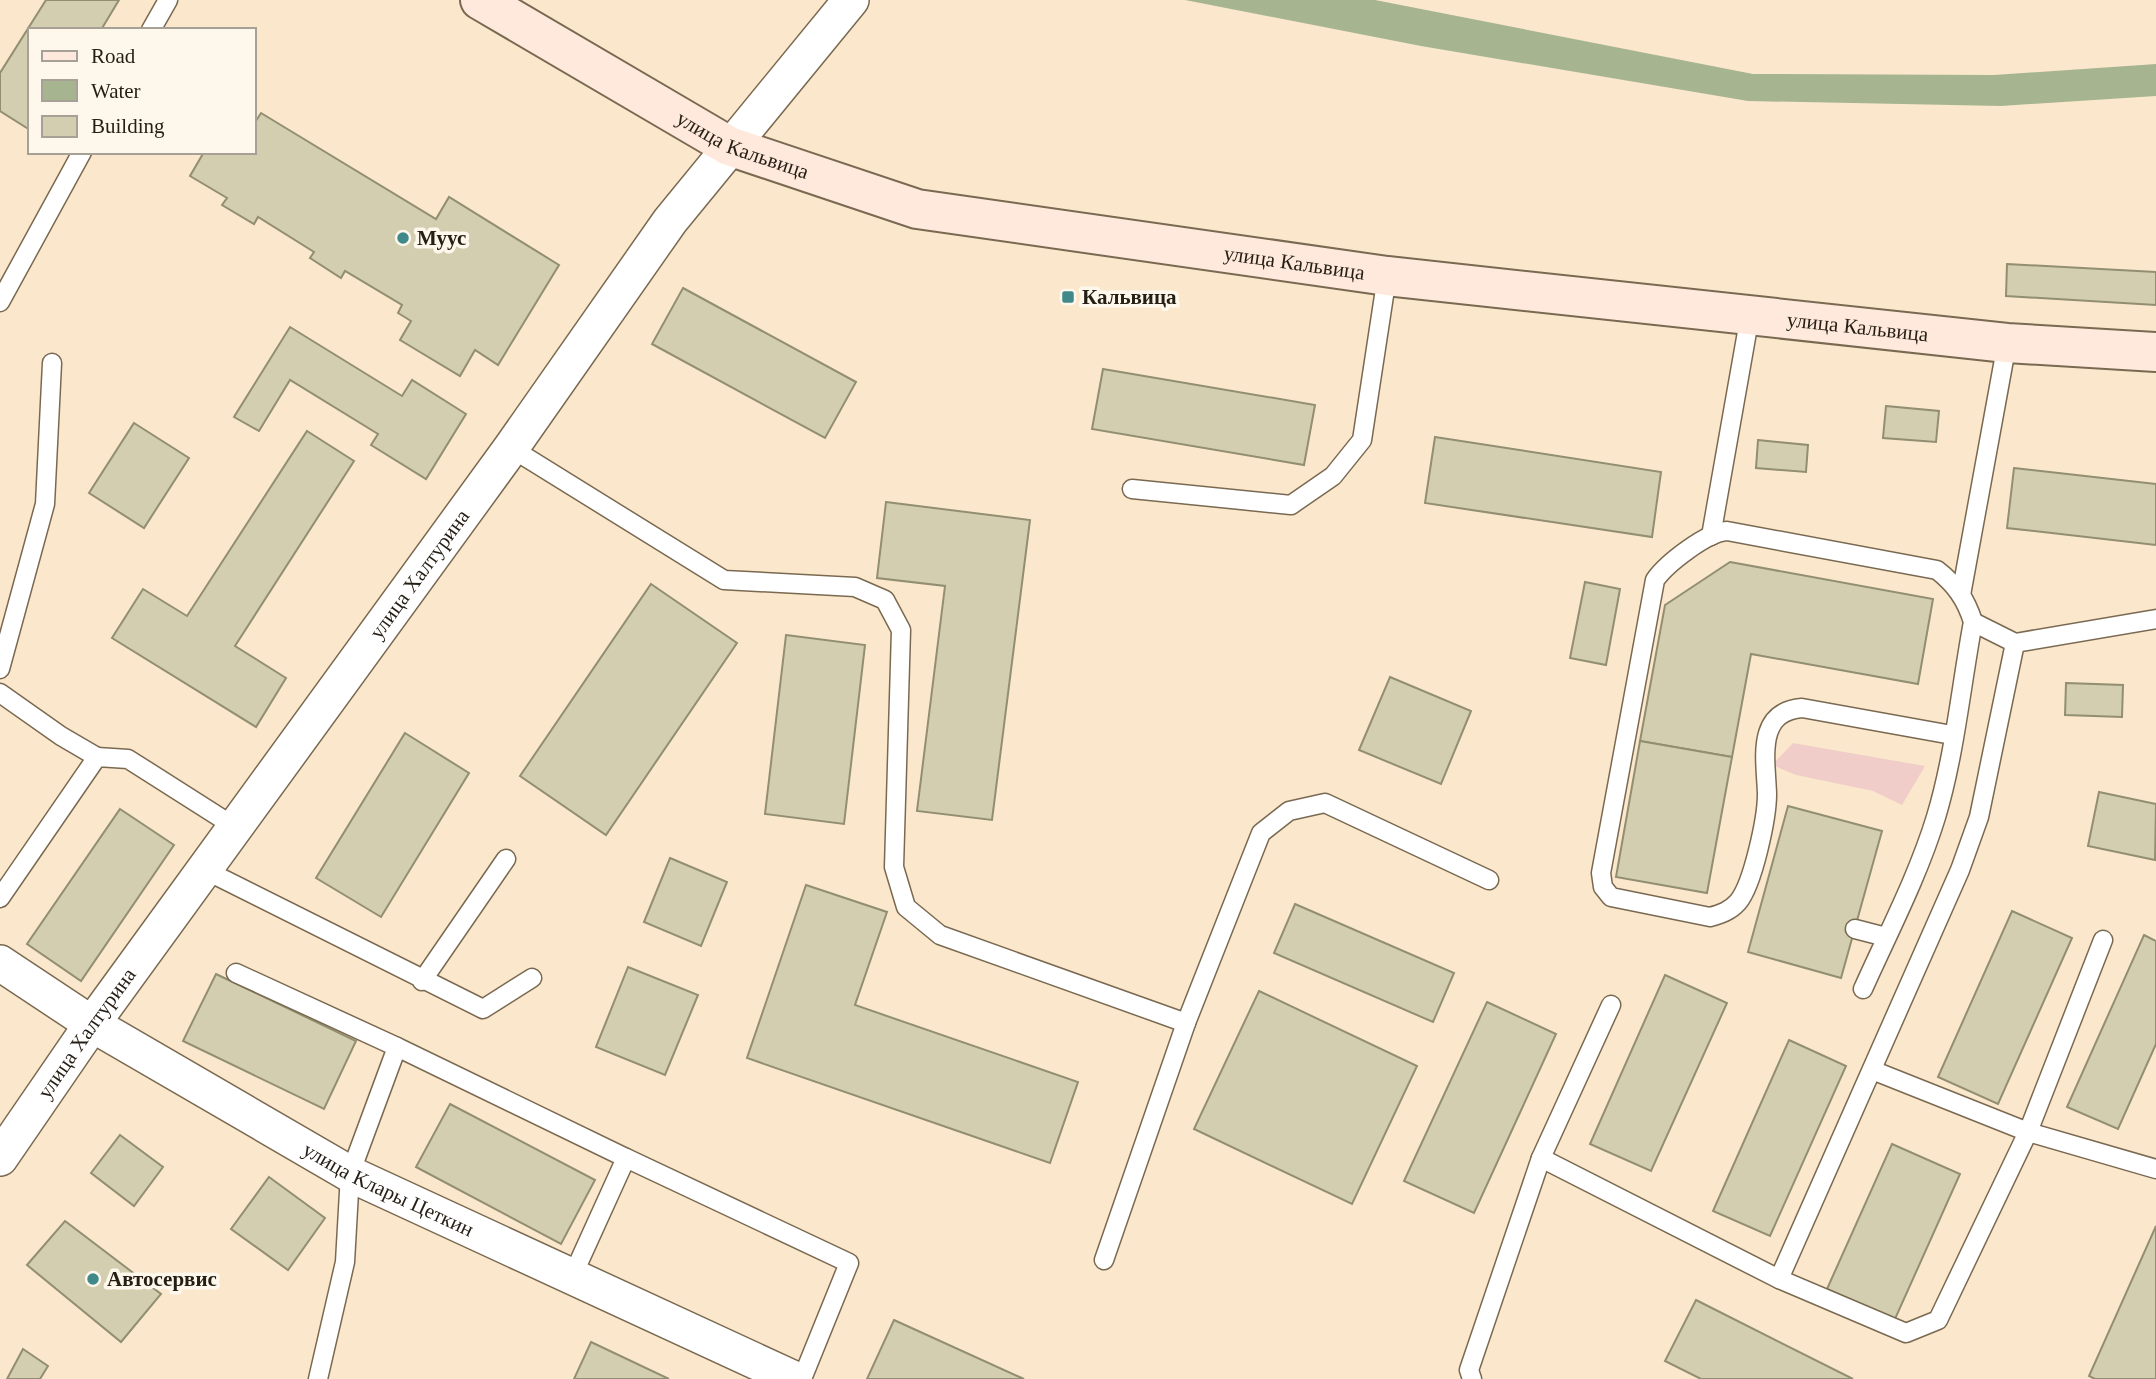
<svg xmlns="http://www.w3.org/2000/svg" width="2156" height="1379" font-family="'Times New Roman',serif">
  <rect width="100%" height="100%" fill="#fbe8cc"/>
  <path fill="#f0cdc8" d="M1793,743L1925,766L1902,805L1873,791L1796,775L1772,765Z"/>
  <path fill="#a6b58f" d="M1185,0H1375L1753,74L1994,75L2156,64V96L2001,106L1748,101L1421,46Z"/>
  <g fill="#d2ceaf" stroke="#928e71" stroke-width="2">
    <path d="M46,0H119L101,30H30V130L0,111V73Z"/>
    <path d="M261,113L436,219L449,197L559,265L498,365L475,350L460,376L400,340L411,321L398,313L402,305L345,271L341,278L310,258L314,252L258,217L254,224L222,205L227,198L190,176L204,152H254V124Z"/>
    <path d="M2007,264L2156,272V305L2006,296Z"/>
    <path d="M683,288L856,382L825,438L652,344Z"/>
    <path d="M290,327L402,396L412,380L466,414L426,479L371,445L378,434L290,380L259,431L234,417Z"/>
    <path d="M1103,369L1315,405L1304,465L1092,429Z"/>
    <path d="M1886,406L1939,411L1936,442L1883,438Z"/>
    <path d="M134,423L189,458L144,528L89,493Z"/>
    <path d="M307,431L354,461L235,646L286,678L256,727L112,638L143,589L187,616Z"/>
    <path d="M1435,437L1661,472L1652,537L1425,503Z"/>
    <path d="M1758,440L1808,445L1806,472L1756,468Z"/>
    <path d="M2014,468L2156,484V545L2007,528Z"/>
    <path d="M886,502L1030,520L992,820L917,811L945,586L877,578Z"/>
    <path d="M1730,562L1933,599L1918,684L1751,654L1732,757L1640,741L1665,605Z"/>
    <path d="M1585,582L1620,589L1606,665L1570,658Z"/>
    <path d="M651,584L737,643L606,835L520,776Z"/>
    <path d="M786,635L865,645L844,824L765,814Z"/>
    <path d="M1390,677L1471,711L1441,784L1359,750Z"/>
    <path d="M2066,683L2123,685L2122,717L2065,715Z"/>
    <path d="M405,733L469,773L381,917L316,878Z"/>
    <path d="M1640,741L1732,757L1707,893L1616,877Z"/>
    <path d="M2099,792L2156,804L2155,860L2088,846Z"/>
    <path d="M1788,806L1882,831L1841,978L1748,952Z"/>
    <path d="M120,809L174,845L81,981L27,944Z"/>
    <path d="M670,858L727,882L701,946L644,922Z"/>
    <path d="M806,885L887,912L855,1005L1078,1082L1050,1163L747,1058Z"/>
    <path d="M1295,904L1454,973L1433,1022L1274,953Z"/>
    <path d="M2012,911L2072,938L1998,1104L1938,1077Z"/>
    <path d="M2144,935L2156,941V1044L2118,1129L2067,1107Z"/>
    <path d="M628,967L698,995L665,1075L596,1047Z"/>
    <path d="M216,974L356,1041L324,1109L183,1041Z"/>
    <path d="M1665,975L1727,1003L1651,1171L1590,1144Z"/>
    <path d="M1259,991L1417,1066L1352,1204L1194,1129Z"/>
    <path d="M1487,1002L1556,1034L1474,1213L1404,1181Z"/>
    <path d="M1789,1040L1846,1066L1770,1236L1713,1211Z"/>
    <path d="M450,1104L595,1180L561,1244L416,1167Z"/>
    <path d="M120,1135L163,1167L134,1206L91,1173Z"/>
    <path d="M1892,1144L1960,1174L1895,1319L1827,1289Z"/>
    <path d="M269,1177L325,1218L288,1270L231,1229Z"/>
    <path d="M65,1221L161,1294L121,1342L27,1265Z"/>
    <path d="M2156,1226V1379H2095L2089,1376Z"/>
    <path d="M1696,1300L1853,1379H1701L1665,1361Z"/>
    <path d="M894,1320L1024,1379H867Z"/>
    <path d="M591,1342L669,1379H574Z"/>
    <path d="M23,1349L48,1366L40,1379H7Z"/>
  </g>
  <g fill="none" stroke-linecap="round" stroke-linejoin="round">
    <defs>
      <g id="lane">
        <path d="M151,30L168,0"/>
        <path d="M0,302L82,152"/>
        <path d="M511,448L724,580L855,587L885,600L901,630L894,867L906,907L940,935L1186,1023L1104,1260"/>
        <path d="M1132,489L1291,505L1333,476L1362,440L1387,276"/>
        <path d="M1711,536L1750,315"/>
        <path d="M1961,595L2007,343"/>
        <path d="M1973,622L2015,643L1979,817L1960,870L1779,1279L1906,1333L1938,1320L2028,1132L2103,940"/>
        <path d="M2015,643L2156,619"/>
        <path d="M0,669L45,504L52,363"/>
        <path d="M0,693L61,736L97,757"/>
        <path d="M203,869L483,1009L532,978"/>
        <path d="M0,898L97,757L128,759L235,827"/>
        <path d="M1855,929L1886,937"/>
        <path d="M236,973L397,1047L350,1174L345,1262L318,1379"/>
        <path d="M422,981L506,859"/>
        <path d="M1863,989C1888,933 1918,876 1936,817C1955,754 1961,686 1973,622C1966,599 1955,584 1937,570L1727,531C1707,532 1666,564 1655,580L1601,873L1603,887L1611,897L1710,917C1721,914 1730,911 1738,902C1753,884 1767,818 1767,794C1766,760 1755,712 1802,708L1952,735"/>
        <path d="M1186,1023L1261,833L1289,811L1325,803L1489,880"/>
        <path d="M397,1047L626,1158L572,1277"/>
        <path d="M1872,1070L2028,1132L2156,1169"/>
        <path d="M626,1158L849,1263L802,1379"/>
        <path d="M1541,1158L1779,1279"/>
        <path d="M1472,1379L1469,1370L1541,1158L1611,1005"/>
      </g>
      <g id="street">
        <path id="s1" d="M0,963L92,1024L350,1174L794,1379"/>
        <path id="s2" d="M0,1158L92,1024L511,448L670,221L851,0"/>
      </g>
      <g id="secondary">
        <path id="s3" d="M480,0L729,146L917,209L1387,276L2007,343L2156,352"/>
      </g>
    </defs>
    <use href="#lane" stroke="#7a6951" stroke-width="21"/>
    <use href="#street" stroke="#7a6951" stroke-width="38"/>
    <use href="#secondary" stroke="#7a6951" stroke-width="42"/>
    <use href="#lane" stroke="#fff" stroke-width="18"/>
    <use href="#street" stroke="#fff" stroke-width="35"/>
    <use href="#secondary" stroke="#fee9dc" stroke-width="38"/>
  </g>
  <g fill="#408889" stroke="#fef7ec" stroke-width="2.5">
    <circle cx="403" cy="238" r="7"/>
    <rect x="1061" y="290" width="14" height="14" rx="3.5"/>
    <circle cx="93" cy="1279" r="7"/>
  </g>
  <g text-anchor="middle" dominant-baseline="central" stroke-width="7" stroke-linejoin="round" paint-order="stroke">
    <g font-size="21" fill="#251e14" stroke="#fef7ec">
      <text stroke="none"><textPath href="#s3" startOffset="301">улица Кальвица</textPath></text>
      <text stroke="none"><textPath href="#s3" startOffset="868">улица Кальвица</textPath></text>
      <text stroke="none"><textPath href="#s3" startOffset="1435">улица Кальвица</textPath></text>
      <text stroke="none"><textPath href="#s2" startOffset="719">улица Халтурина</textPath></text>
      <text stroke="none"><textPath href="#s2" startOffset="152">улица Халтурина</textPath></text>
      <text stroke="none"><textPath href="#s1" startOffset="450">улица Клары Цеткин</textPath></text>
    </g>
    <g font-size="21" font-weight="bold" fill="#251e14" stroke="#fef7ec" text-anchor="start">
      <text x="417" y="238">Муус</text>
      <text x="1082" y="297">Кальвица</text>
      <text x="107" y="1279">Автосервис</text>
    </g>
  </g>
  <rect x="28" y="28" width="228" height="126" fill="#fef7ec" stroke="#a7a096" stroke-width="2"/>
  <rect x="42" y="51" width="35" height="10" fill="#fee9dc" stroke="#a7a096" stroke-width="2"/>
  <text x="91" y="63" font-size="21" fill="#251e14">Road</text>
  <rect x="42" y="80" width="35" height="21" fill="#a6b58f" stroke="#a7a096" stroke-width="2"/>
  <text x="91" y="98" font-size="21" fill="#251e14">Water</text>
  <rect x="42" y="116" width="35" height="21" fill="#d2ceaf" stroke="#a7a096" stroke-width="2"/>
  <text x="91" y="133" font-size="21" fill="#251e14">Building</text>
</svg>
